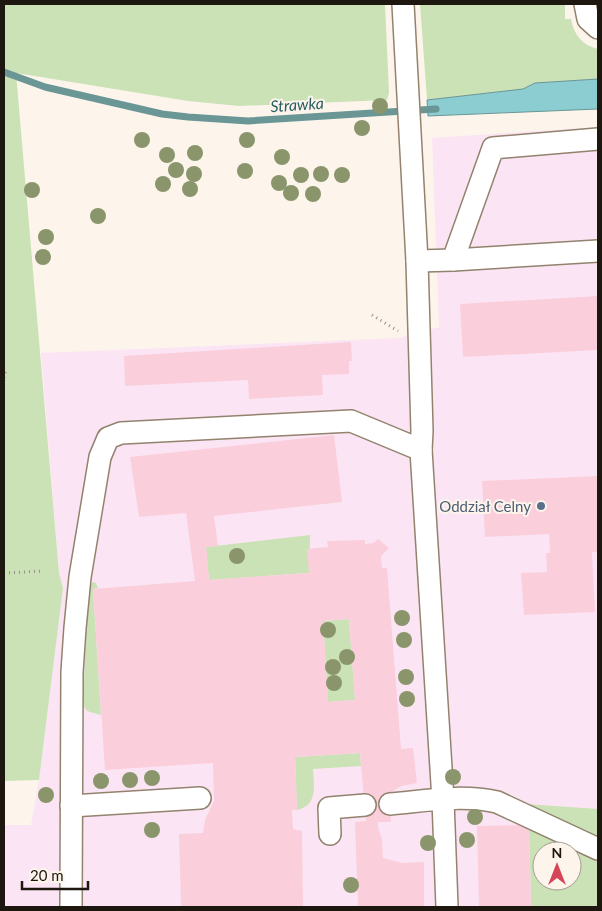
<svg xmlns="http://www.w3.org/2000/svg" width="602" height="911" font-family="Lato,sans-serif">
  <rect width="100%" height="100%" fill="#fdf5ec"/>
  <path fill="#fbe5f4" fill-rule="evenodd" d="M598,127V907H4V825H31L39,780L63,588L59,573L41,353L399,338L439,327L432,138ZM542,851H572V881H542Z"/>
  <g fill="#cae2b6" fill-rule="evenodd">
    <path d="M4,4H385L389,93L387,100L239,106L188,101L16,73L59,573L63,588L39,780L4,781Z"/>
    <path d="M420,4H565V19H571C574,35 582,45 598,49V79L535,83L524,89L427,100Z"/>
    <path d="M310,535L309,573L209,580L206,547Z"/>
    <path d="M93,582L96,583L98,588L93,589L101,715L87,711L83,704L88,588Z"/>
    <path d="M349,619L355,700L328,702L323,621Z"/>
    <path d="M360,753L361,766L313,769C314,786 318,805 297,810L295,757Z"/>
    <path d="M526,804L598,809V839Z"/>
    <path d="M529,825L598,858V907H531ZM542,851H572V881H542Z"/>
  </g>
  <path fill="#8bcdd0" stroke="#6a9696" d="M598,79V109L428,116L427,100L523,89L535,83Z"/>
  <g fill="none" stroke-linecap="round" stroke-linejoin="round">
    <path stroke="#6a9696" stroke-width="7" d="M4,72L45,87L162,114L188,117L248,121L436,109"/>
  </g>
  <g fill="#fbcedb" fill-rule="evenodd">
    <path d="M598,296V350L463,357L460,304Z"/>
    <path d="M351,342L352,361H349V374L322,375L323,395L249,399L248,380L125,386L124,356Z"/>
    <path d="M334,435L342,502L214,516L218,546L206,547L209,580L309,573L307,549L328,547L327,541L365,540V544L374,543L378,539L389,548L381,556L382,568H387L401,749L413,748L417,783L401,786L390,793L391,822H378V827L382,839L383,858L403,863L424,862V907H358L355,822L366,821L360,753L295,757L297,810H292L293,829L302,831L303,907H181L179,834L203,833L205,820L214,801L213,763L105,770L93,589L195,581L186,513L139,517L130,457ZM349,619L355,700L328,702L323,621Z"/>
    <path d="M598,476L597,552H592L595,612L524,615L521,573L547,572L546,553H550L549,534L485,537L482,481Z"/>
    <path d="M529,825L531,907H479L477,826Z"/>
  </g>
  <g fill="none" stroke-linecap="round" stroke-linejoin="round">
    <defs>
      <g id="minor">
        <path d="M403,4L417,261L422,431L421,450L443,800L447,907"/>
        <path d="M585,4L588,19L598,28"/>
        <path d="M453,260L598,251"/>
        <path d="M417,261L453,260L493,148L598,139"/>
        <path d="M390,804C425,801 462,794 497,802L598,849"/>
        <path d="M71,806L200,798"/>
        <path d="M330,834L329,808L365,805"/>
        <path d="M71,907L72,672L75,628L80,577L100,457L108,438L121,433L351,421L421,450"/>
      </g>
    </defs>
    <use href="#minor" stroke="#93826e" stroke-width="24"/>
    <g stroke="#968e86" stroke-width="3" stroke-dasharray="1 4" stroke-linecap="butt">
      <path d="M372,315L398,331"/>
      <path d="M4,369H6L4,378"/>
      <path d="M4,573L43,571"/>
    </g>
    <use href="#minor" stroke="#fff" stroke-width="21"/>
  </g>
  <g fill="#8a956c">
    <circle cx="380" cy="106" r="8"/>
    <circle cx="362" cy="128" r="8"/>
    <circle cx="142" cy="140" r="8"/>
    <circle cx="247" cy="140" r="8"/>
    <circle cx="195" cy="153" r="8"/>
    <circle cx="167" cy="155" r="8"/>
    <circle cx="282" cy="157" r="8"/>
    <circle cx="176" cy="170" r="8"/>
    <circle cx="245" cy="171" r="8"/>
    <circle cx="194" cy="174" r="8"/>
    <circle cx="321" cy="174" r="8"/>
    <circle cx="301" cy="175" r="8"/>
    <circle cx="342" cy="175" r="8"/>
    <circle cx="279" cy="183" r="8"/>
    <circle cx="163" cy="184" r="8"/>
    <circle cx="190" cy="189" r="8"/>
    <circle cx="32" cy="190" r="8"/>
    <circle cx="291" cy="193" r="8"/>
    <circle cx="313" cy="194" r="8"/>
    <circle cx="98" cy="216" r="8"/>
    <circle cx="46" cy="237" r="8"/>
    <circle cx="43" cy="257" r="8"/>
    <circle cx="237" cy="556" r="8"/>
    <circle cx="402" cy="618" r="8"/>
    <circle cx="328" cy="630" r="8"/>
    <circle cx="404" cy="640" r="8"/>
    <circle cx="347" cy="657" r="8"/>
    <circle cx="333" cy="667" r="8"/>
    <circle cx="406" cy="677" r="8"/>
    <circle cx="334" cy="683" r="8"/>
    <circle cx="407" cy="699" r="8"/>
    <circle cx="453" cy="777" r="8"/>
    <circle cx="152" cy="778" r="8"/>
    <circle cx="130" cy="780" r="8"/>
    <circle cx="101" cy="781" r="8"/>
    <circle cx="46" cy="795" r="8"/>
    <circle cx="475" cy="817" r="8"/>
    <circle cx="152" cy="830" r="8"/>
    <circle cx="467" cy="840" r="8"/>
    <circle cx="428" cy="843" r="8"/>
    <circle cx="351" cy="885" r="8"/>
  </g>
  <circle fill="#5c6f8a" stroke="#fdf5ec" stroke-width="2" cx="541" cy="506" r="5"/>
  <g text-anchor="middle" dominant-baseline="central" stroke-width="4" stroke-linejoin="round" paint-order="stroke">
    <g font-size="15" fill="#4e5e75" stroke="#fdf5ec" text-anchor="end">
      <text x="531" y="506">Oddział Celny</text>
    </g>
    <g font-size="16" font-style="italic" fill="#275e61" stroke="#fdf5ec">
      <text transform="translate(297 104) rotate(-4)">Strawka</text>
    </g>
  </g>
  <rect width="602" height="911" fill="none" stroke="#1e1710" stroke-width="10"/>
  <g transform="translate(557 866)"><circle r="24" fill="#fdf5ec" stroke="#a49c94"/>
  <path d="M0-4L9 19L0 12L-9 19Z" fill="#d64557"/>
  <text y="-8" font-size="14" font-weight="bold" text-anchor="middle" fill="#1e1710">N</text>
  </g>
  <path d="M22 881v8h66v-8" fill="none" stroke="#1e1710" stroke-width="2.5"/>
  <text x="30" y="881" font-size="15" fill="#1e1710" stroke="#fdf5ec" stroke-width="4" paint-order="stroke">20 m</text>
</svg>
